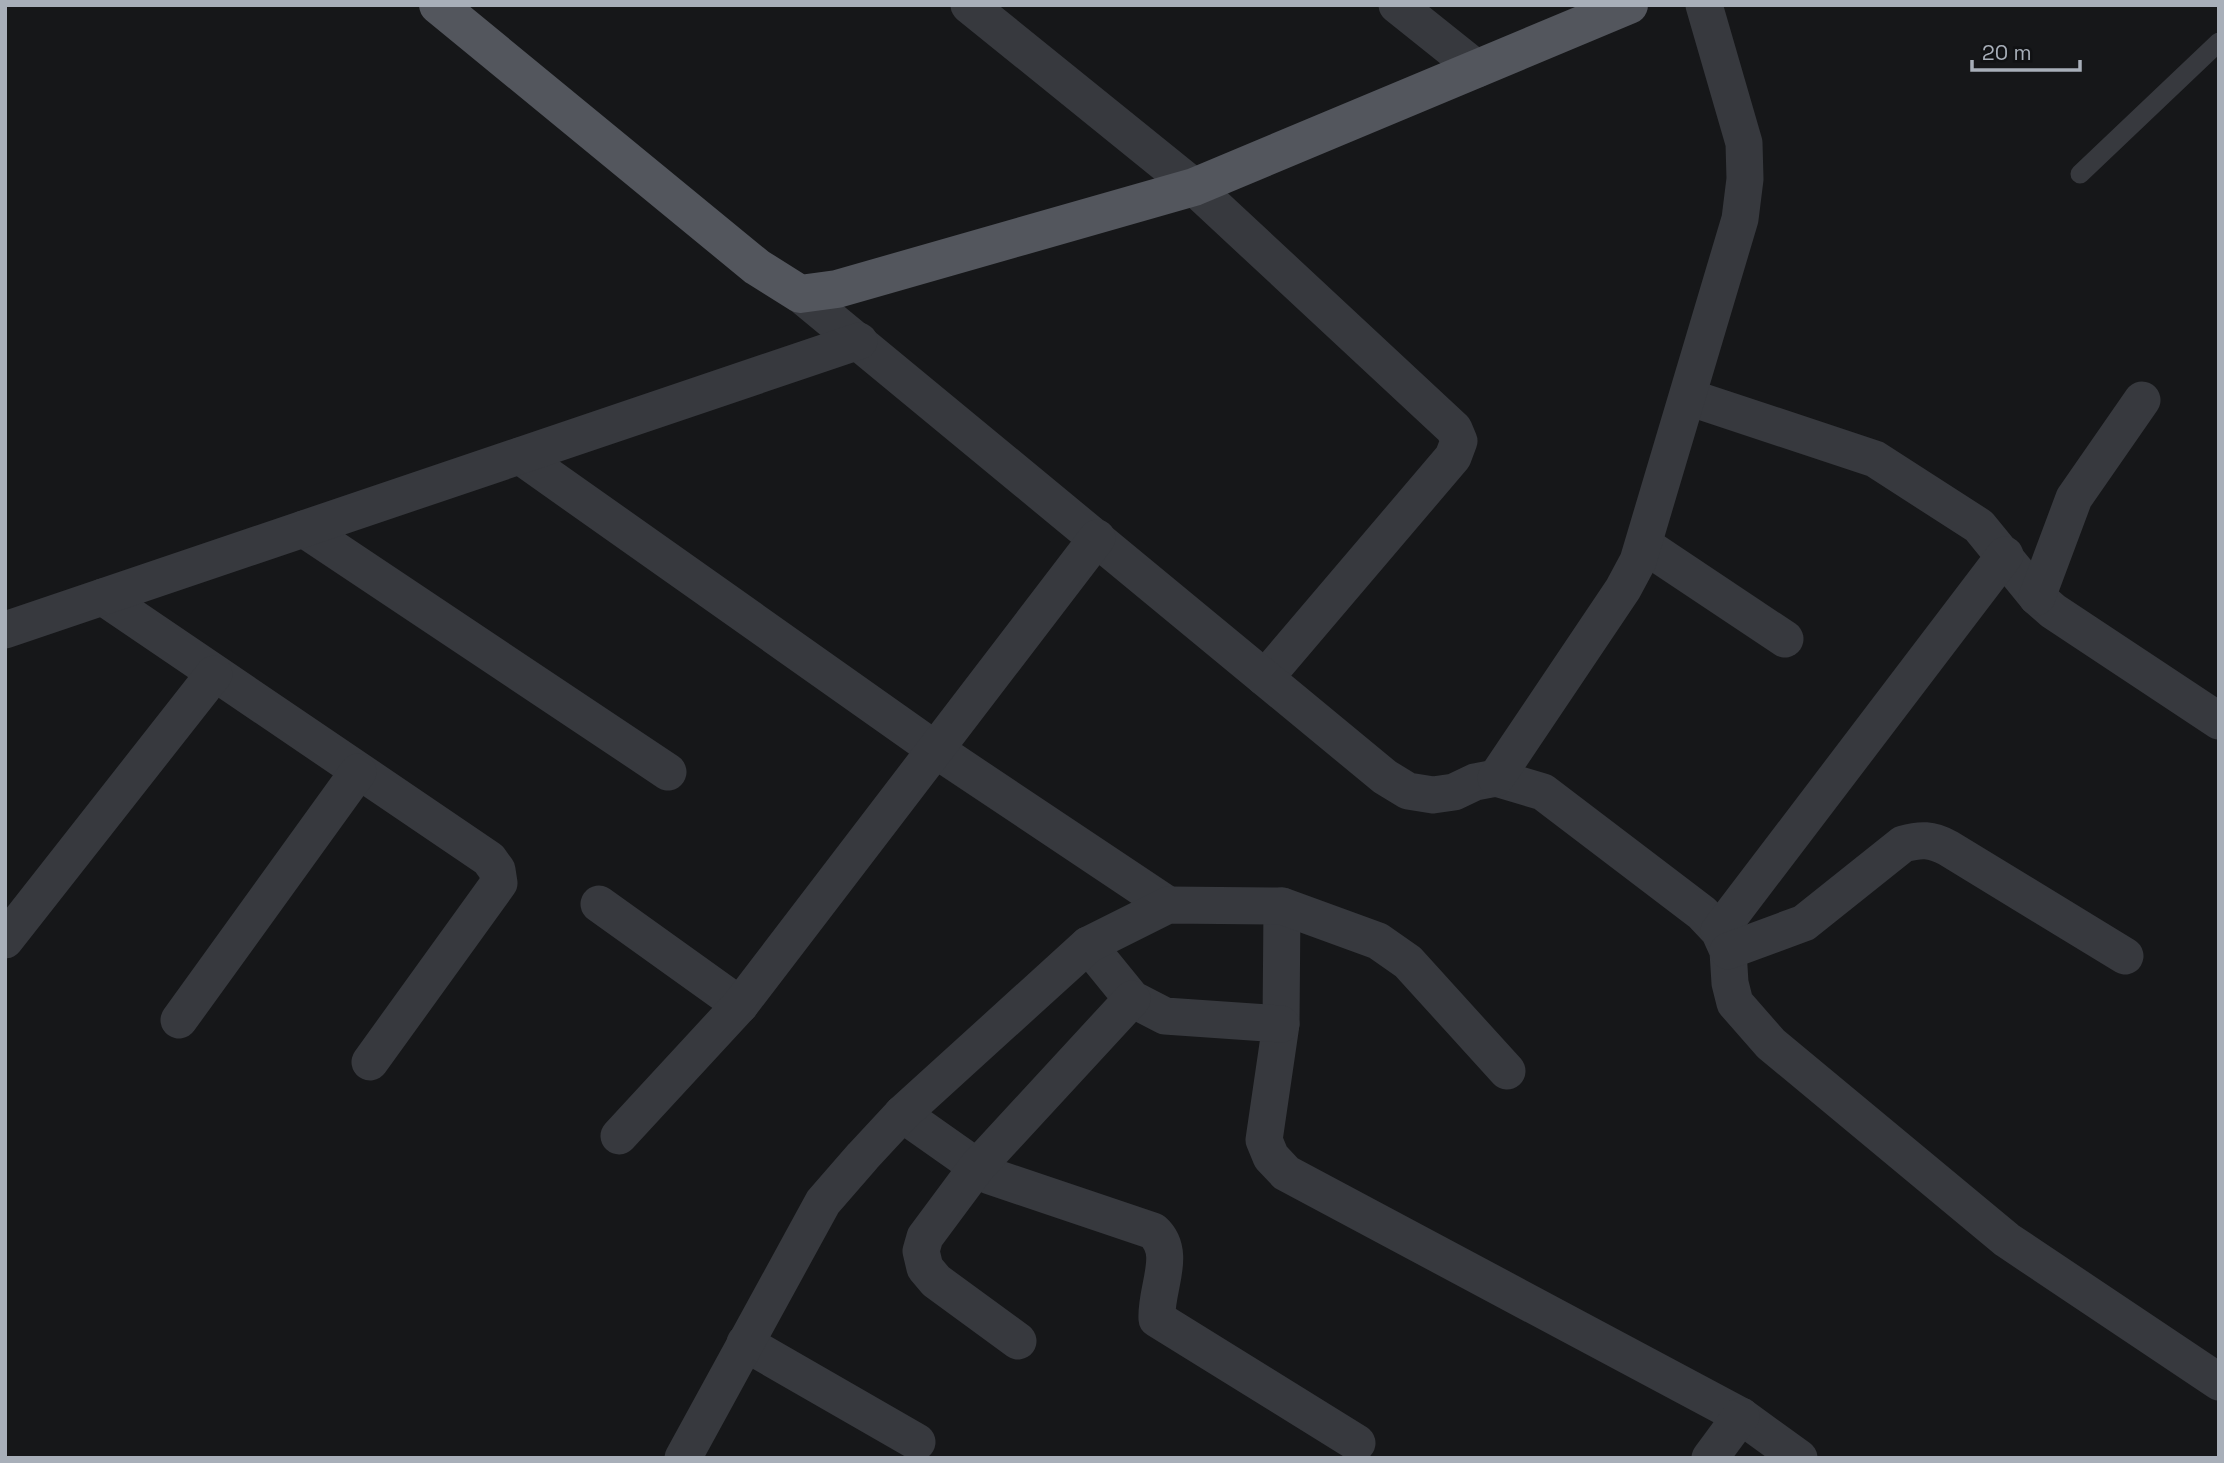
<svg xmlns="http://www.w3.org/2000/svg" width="2224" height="1463" font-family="'Space Grotesk',sans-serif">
  <rect width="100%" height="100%" fill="#161719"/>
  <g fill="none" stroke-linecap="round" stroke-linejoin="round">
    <path stroke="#37393e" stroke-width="19" d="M2080,174L2219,42"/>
    <g stroke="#37393e" stroke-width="37">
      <path d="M969,5L1194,187L1454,429L1459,441L1453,457L1265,678"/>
      <path d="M1397,5L1477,69"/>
      <path d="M800,294L1385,777L1408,791L1433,795L1454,792L1475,782L1496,778L1543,792L1702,913L1719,931L1728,951L1730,983L1735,1003L1771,1044L2007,1240L2219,1382"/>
      <path d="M1688,397L1875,459L1979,526L2037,597L2053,611L2219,721"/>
      <path d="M520,456L936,750L1168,905"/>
      <path d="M304,529L668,772"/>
      <path d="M1644,545L1785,639"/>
      <path d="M103,597L489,859L497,870L499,883L370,1062"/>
      <path d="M2037,597L2074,498L2142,400"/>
      <path d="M5,630L859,341"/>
      <path d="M1496,778L1623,589L1638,561L1740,219L1745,179L1744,143L1704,5"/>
      <path d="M599,904L740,1005"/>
      <path d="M1282,906L1281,1024L1264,1140L1271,1157L1286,1173L1741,1416L1799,1458"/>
      <path d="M1719,931L2005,555"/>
      <path d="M5,940L214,674"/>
      <path d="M1088,945L1132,999L1165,1016L1281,1024"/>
      <path d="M1728,951L1804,923L1903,844C1921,839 1931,839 1948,848L2125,956"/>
      <path d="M179,1020L358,772"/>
      <path d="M902,1114L990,1176L1153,1231C1178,1253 1155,1289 1157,1319L1357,1443"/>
      <path d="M619,1136L740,1005L1097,538"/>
      <path d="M1018,1341L936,1281L925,1268L921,1251L925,1237L977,1167L1132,999"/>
      <path d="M745,1343L917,1442"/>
      <path d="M683,1458L823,1202L863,1156L902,1114L1088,945L1168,905L1282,906L1378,941L1408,962L1507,1071"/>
      <path d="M1710,1458L1741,1416"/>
    </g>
    <path stroke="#53565d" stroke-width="38" d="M438,5L757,267L800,294L837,289L1194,187L1629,5"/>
  </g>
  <rect width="2224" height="1463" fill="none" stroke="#a8afb9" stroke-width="14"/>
  <path d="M1972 60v10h108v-10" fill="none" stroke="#a8afb9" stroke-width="3.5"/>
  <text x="1982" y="60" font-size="21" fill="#a8afb9" stroke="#111214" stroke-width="5" paint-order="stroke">20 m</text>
</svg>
